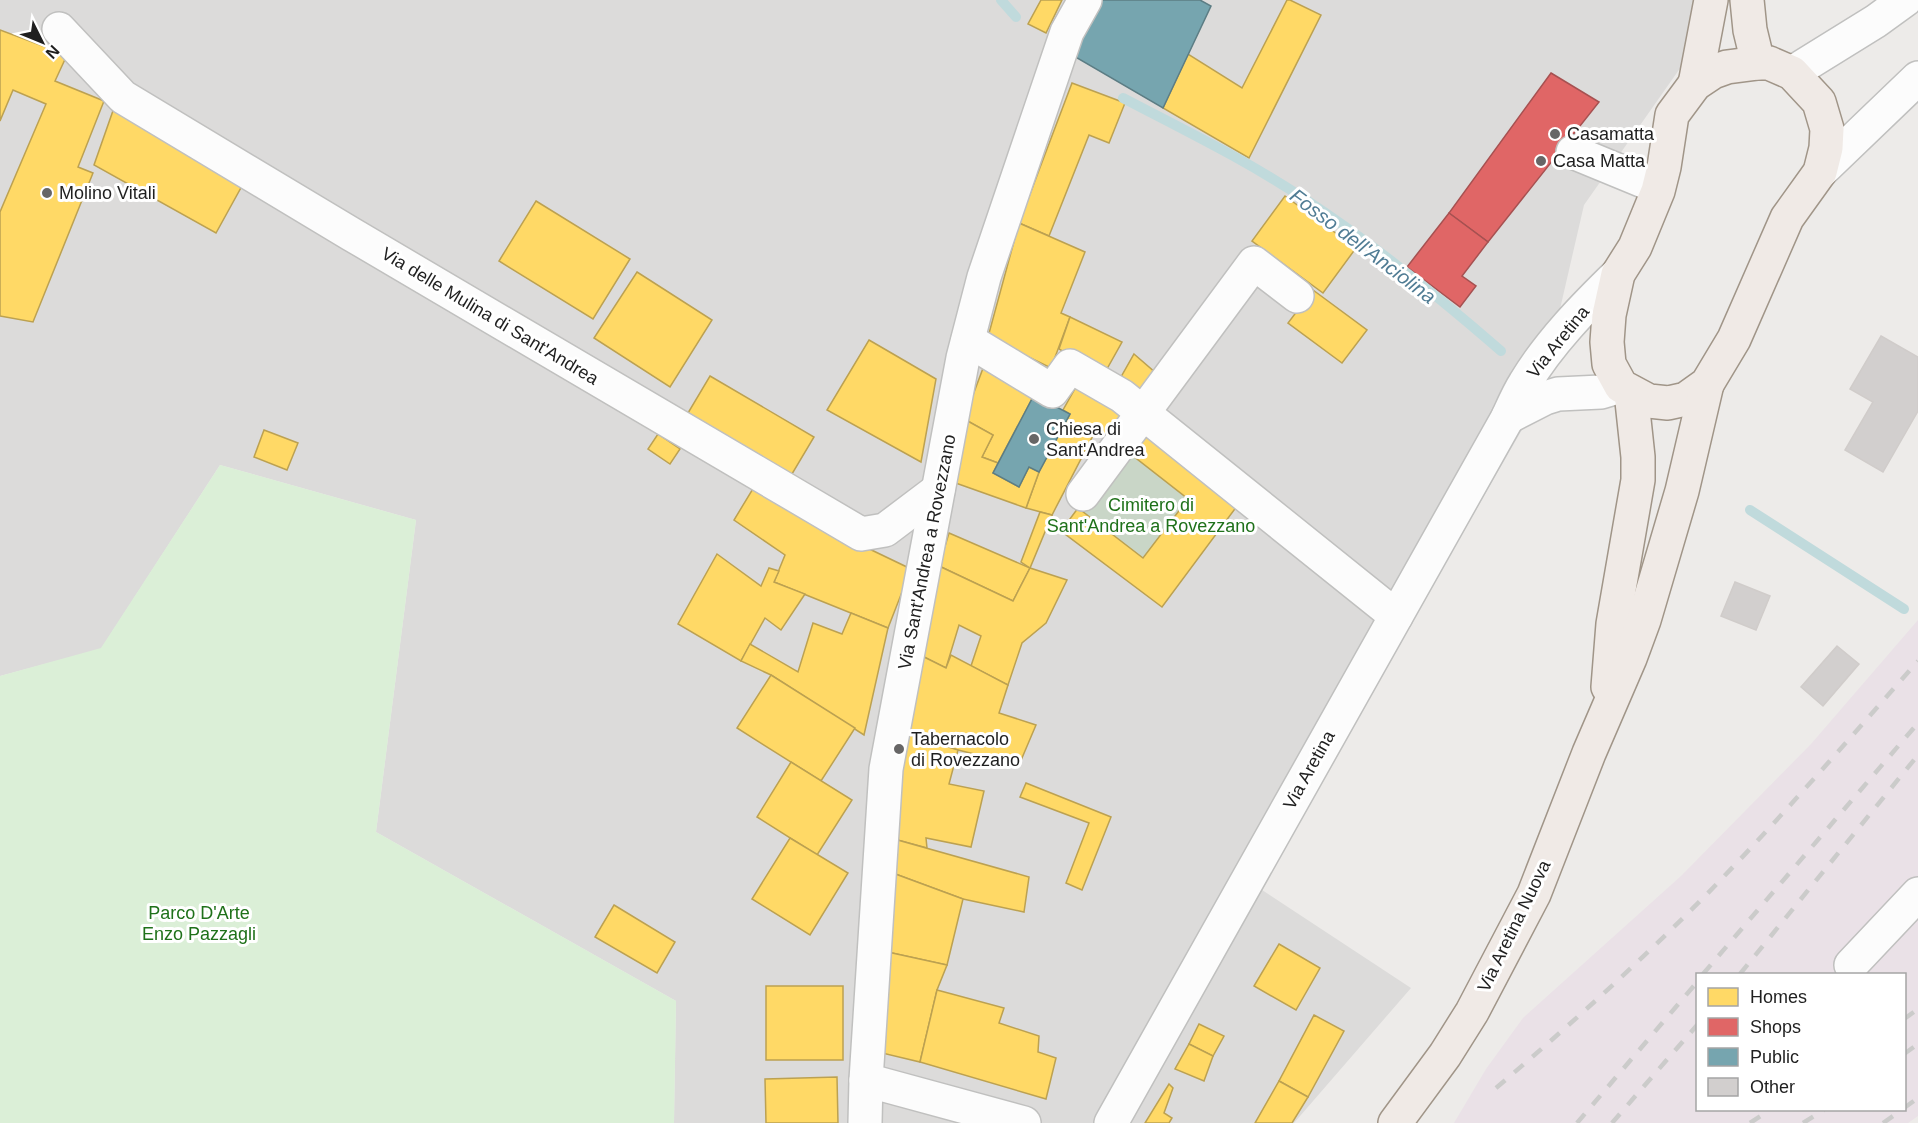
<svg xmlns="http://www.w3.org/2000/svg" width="1918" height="1123" font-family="Arial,sans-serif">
  <rect width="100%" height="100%" fill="#edebe9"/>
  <path fill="#dcdbda" d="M0,0H1728L1584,205L1539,400L1259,888L1411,988L1294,1123H674L676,1001L376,832L416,520L220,465L101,649L0,676Z"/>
  <path fill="#eae1e7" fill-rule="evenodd" d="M1918,620V1116L1908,1123H1454L1486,1069L1523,1018L1681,876L1811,744ZM1698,974H1904V1110H1698Z"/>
  <path fill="#c9d6c7" d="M1140,426L1240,502L1162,607L1061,531Z"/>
  <path fill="#dbefd7" d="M220,465L416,520L376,832L676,1001L674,1123H0V676L101,648Z"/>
  <g fill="#ffd966" stroke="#bca151" stroke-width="1.5">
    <path d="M1041,0H1062L1046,33L1028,24Z"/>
    <path d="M1287,0H1290L1321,15L1249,158L1163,108L1188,54L1242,88Z"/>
    <path d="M0,30L67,55L55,81L104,101L78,167L93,173L33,322L0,316V212L46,104L13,90L0,121Z"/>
    <path d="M1072,83L1125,103L1109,143L1089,135L1049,236L1019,223Z"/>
    <path d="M115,105L243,184L216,233L94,165Z"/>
    <path d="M1285,196L1356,248L1323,293L1252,241Z"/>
    <path d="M536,201L630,259L593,319L499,261Z"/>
    <path d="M1019,223L1085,252L1061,313L1070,317L1051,368L988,337Z"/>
    <path d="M637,272L712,320L670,387L594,338Z"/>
    <path d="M1313,290L1367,330L1342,363L1288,323Z"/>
    <path d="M1070,317L1122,342L1103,376L1059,349Z"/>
    <path d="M869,340L936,379L921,462L827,410Z"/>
    <path d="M1134,354L1157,374L1141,398L1117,384Z"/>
    <path d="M985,363L1034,395L998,463L982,457L993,435L964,419Z"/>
    <path d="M710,376L814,437L789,479L685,418Z"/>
    <path d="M1081,378L1131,412L1113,441L1097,428L1052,515L1026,508L1039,472L1070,414L1063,410Z"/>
    <path d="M964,419L993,435L982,457L998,463L993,473L1019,487L1029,467L1039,472L1026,508L950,481Z"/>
    <path d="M1140,426L1240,502L1162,607L1061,531L1078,508L1143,558L1188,499L1123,448Z"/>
    <path d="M264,430L298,443L287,470L254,457Z"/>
    <path d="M658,434L680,449L670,464L648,449Z"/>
    <path d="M754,487L809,520L911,569L888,628L774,582L785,555L734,520Z"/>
    <path d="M1040,512L1052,515L1030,568L1021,562Z"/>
    <path d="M949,533L1030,568L1013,601L939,566Z"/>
    <path d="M717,554L761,586L769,568L779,571L774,582L805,594L781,630L765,618L741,661L678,624Z"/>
    <path d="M939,566L1013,601L1030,568L1067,580L1046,623L1022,643L1008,685L971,666L981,636L959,625L946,668L918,654Z"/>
    <path d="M851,613L888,628L864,735L771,675L741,661L750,644L798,672L813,623L842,634Z"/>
    <path d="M918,654L946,668L951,655L1008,685L999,713L1036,725L1019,765L958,750L900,732Z"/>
    <path d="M771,675L855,728L821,781L737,728Z"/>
    <path d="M900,732L958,750L949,784L984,791L971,847L926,838L927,848L894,839Z"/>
    <path d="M791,762L852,800L817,855L757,817Z"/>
    <path d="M1026,783L1111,817L1082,890L1066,883L1089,823L1020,797Z"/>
    <path d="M790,838L848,873L810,935L752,899Z"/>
    <path d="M894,839L1029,877L1024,912L963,899L890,872Z"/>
    <path d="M890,872L963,899L947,965L883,951Z"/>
    <path d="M614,905L675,942L657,973L595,937Z"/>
    <path d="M1279,944L1320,968L1296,1010L1254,986Z"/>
    <path d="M883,951L947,965L937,990L920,1062L882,1053Z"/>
    <rect x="766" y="986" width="77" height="74"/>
    <path d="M937,990L1004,1008L999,1023L1039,1036L1038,1052L1056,1058L1046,1099L920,1062Z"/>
    <path d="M1314,1015L1344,1031L1308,1097L1279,1081Z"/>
    <path d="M1199,1024L1224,1036L1213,1056L1189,1044Z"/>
    <path d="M1189,1044L1213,1056L1204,1081L1175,1069Z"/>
    <path d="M837,1077L838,1123H766L765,1079Z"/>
    <path d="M1279,1081L1308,1097L1292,1123H1255Z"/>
    <path d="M1169,1084L1173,1088L1164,1113L1172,1118L1169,1123H1145Z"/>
  </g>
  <g fill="#e06666" stroke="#a65151" stroke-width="1.5">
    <path d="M1551,73L1599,102L1488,242L1449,213Z"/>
    <path d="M1449,213L1488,242L1462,276L1476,286L1460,307L1407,267Z"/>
  </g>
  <g fill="#76a5af" stroke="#5c7d84" stroke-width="1.5">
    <path d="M1099,0H1200L1211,6L1163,108L1072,55Z"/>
    <path d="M1034,395L1070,414L1039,472L1029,467L1019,487L993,473Z"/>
  </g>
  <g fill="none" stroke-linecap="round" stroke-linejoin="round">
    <g stroke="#c0dadc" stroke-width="10">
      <path d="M1001,0L1016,17"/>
      <path d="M1123,98C1184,130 1246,160 1303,198C1372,243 1439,297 1501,351"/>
      <path d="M1750,510L1904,609"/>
    </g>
  </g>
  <g fill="#d2cfce" stroke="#d0ccca" stroke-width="1.5">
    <path d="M1881,336L1918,357V411L1883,472L1845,450L1873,402L1850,389Z"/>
    <path d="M1735,582L1770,596L1756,630L1721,616Z"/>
    <path d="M1837,646L1859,664L1823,706L1801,687Z"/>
  </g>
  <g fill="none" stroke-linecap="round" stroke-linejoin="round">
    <defs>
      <g id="minor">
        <path d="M59,29L123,97L351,234L861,534L885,530L938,490"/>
        <path d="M1792,73L1876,21L1905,0"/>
        <path d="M1573,152L1658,187"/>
        <path d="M1820,172L1918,78"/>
        <path d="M968,340L1052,391L1070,366L1122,396L1396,616"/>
        <path d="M1508,417L1545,398L1558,394L1601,392L1621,386"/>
        <path d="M1083,494L1254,263L1297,296"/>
        <path d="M1851,965L1918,894"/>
        <path d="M866,1080L1024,1123"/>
        <path d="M865,1123L866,1080L886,769L963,358L984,277L1067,32L1085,0"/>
        <path d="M1111,1123L1508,417C1513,406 1518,394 1525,383C1549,343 1584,307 1618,274"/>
      </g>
      <g id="major">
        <path d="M1747,0L1750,30L1758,63"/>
        <path d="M1758,63H1769L1792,73L1819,102L1827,129L1826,148L1820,172L1787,218L1734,339L1707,384L1686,399L1668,403L1649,401L1621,386L1609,364L1607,342L1609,315L1618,274L1635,247L1658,191L1664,167L1672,115L1695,84L1713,72L1727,67Z"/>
        <path d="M1695,84L1711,0"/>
        <path d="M1608,687L1613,624L1638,480V457L1631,392"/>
        <path d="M1395,1123L1445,1055L1472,1012L1534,894L1589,753L1630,658L1644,620L1682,491L1707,384"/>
      </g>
    </defs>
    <use href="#minor" stroke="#c0c0bf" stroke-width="36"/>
    <use href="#major" stroke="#a09588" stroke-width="36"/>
    <use href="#minor" stroke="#fcfcfc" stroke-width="33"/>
    <use href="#major" stroke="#f0eae6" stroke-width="33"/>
    <g stroke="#cbcbca" stroke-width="4.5" stroke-dasharray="12 12" stroke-linecap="butt">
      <path d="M1703,974L1918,723"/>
      <path d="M1740,974L1918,755"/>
      <path d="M1904,1019L1918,1009"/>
      <path d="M1904,1054L1918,1044"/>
      <path d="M1496,1088C1569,1026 1640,962 1707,894C1780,819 1849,739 1918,661"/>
      <path d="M1904,1108L1918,1098"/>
      <path d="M1577,1123L1698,981"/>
      <path d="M1612,1123L1698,1024"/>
      <path d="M1750,1123L1770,1110"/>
      <path d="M1803,1123L1824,1110"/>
      <path d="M1883,1123L1902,1110"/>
    </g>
  </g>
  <g fill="#676666" stroke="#fff" stroke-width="2">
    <circle cx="1555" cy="134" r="6"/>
    <circle cx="1541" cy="161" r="6"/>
    <circle cx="47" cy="193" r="6"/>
    <circle cx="1034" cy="439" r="6"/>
    <circle cx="899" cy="749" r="6"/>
  </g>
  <g text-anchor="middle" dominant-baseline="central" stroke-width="6" stroke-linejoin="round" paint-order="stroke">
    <g font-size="18" fill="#1f1f1f" stroke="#fff" text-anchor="start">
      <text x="1567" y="134">Casamatta</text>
      <text x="1553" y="161">Casa Matta</text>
      <text x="59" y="193">Molino Vitali</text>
      <text x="1046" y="429">Chiesa di<tspan x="1046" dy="21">Sant'Andrea</tspan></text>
      <text x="911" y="739">Tabernacolo<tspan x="911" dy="21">di Rovezzano</tspan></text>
    </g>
    <g font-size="18" fill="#1f1f1f" stroke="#fff">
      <text transform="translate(490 316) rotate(31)">Via delle Mulina di Sant'Andrea</text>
      <text transform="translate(1558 342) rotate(-51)">Via Aretina</text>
      <text transform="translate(927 552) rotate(-79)">Via Sant'Andrea a Rovezzano</text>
      <text transform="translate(1309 770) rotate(-61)">Via Aretina</text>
      <text transform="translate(1514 926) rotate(-64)">Via Aretina Nuova</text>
    </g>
    <g font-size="18" fill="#1f711a" stroke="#fff">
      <text x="1151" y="505">Cimitero di<tspan x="1151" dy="21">Sant'Andrea a Rovezzano</tspan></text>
      <text x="199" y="913">Parco D'Arte<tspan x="199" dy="21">Enzo Pazzagli</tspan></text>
    </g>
    <g font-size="20" font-style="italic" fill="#507c94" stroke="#fff">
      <text transform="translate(1363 246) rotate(37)">Fosso dell'Anciolina</text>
    </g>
  </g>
  <rect x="1696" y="973" width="210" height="138" fill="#ffffff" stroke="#a5a5a5" stroke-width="1.5"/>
  <rect x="1708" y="988" width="30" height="18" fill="#ffd966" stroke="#a5a5a5" stroke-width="1.5"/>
  <text x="1750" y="1003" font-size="18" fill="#1f1f1f">Homes</text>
  <rect x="1708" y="1018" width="30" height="18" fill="#e06666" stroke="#a5a5a5" stroke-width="1.5"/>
  <text x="1750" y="1033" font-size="18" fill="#1f1f1f">Shops</text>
  <rect x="1708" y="1048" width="30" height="18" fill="#76a5af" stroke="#a5a5a5" stroke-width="1.5"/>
  <text x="1750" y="1063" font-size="18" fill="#1f1f1f">Public</text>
  <rect x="1708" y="1078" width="30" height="18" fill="#d2cfce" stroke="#a5a5a5" stroke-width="1.5"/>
  <text x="1750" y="1093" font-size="18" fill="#1f1f1f">Other</text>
  <g transform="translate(42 42) rotate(133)" stroke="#ffffff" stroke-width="4.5" paint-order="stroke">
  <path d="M0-4.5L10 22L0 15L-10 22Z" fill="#1f1f1f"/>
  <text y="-9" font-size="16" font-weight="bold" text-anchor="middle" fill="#1f1f1f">N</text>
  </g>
</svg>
